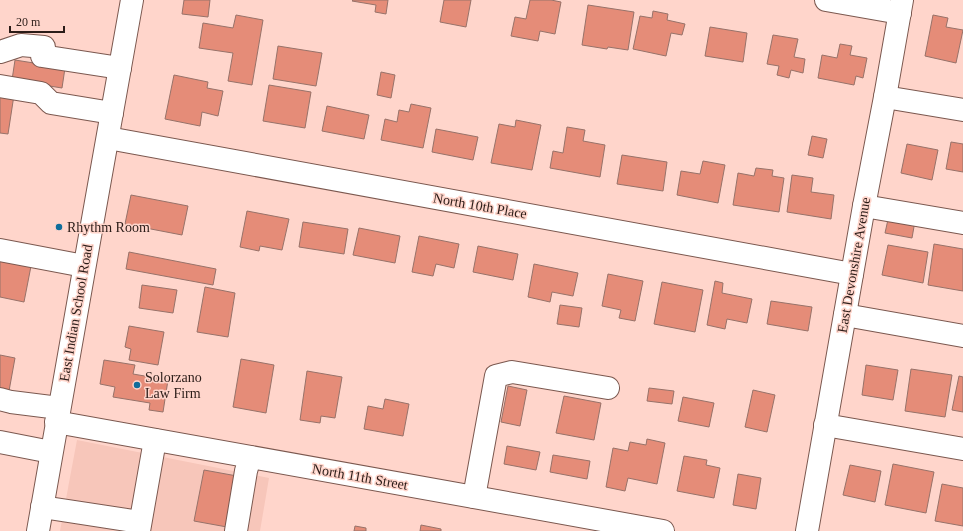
<svg xmlns="http://www.w3.org/2000/svg" width="963" height="531" font-family="'Times New Roman',serif">
  <rect width="100%" height="100%" fill="#ffd5cb"/>
  <path fill="#f7c6ba" d="M77,440L269,478L260,531H60Z"/>
  <g fill="#e58c78" stroke="#977269">
    <path d="M184,0H210L208,17L182,14Z"/>
    <path d="M353,0H388L386,14L375,12L376,5L352,1Z"/>
    <path d="M444,0H471L466,27L440,22Z"/>
    <path d="M530,0H551L561,2L555,34L540,31L538,41L511,36L515,17L526,19Z"/>
    <path d="M588,5L634,12L628,50L608,47L607,49L582,45Z"/>
    <path d="M653,11L668,14L667,20L685,24L682,35L671,33L666,56L633,49L640,16L652,18Z"/>
    <path d="M236,15L263,20L252,85L228,81L233,53L199,48L203,23L233,28Z"/>
    <path d="M933,15L948,18L946,27L963,30L956,63L925,56Z"/>
    <path d="M710,27L747,33L743,62L705,56Z"/>
    <path d="M773,35L798,39L794,57L805,59L803,73L791,70L789,78L777,75L779,66L767,64Z"/>
    <path d="M840,44L852,46L850,55L867,58L863,78L856,76L854,85L818,78L822,55L837,58Z"/>
    <path d="M278,46L322,53L316,86L273,79Z"/>
    <path d="M15,60L65,68L62,88L12,80Z"/>
    <path d="M381,72L395,75L391,98L377,95Z"/>
    <path d="M174,75L208,82L207,88L223,91L218,116L202,112L200,126L165,119Z"/>
    <path d="M269,85L311,92L305,128L263,121Z"/>
    <path d="M0,93L14,95L8,134L0,133Z"/>
    <path d="M411,104L431,108L423,148L381,140L385,119L397,122L399,110L409,112Z"/>
    <path d="M327,106L369,115L364,139L322,131Z"/>
    <path d="M516,120L541,125L532,170L491,163L499,124L515,127Z"/>
    <path d="M567,127L585,130L583,141L605,145L600,177L550,168L553,151L563,153Z"/>
    <path d="M436,129L478,137L473,160L432,152Z"/>
    <path d="M812,136L827,139L823,158L808,155Z"/>
    <path d="M951,142L963,144V172L946,169Z"/>
    <path d="M907,144L938,150L932,180L901,173Z"/>
    <path d="M622,155L667,162L663,191L617,184Z"/>
    <path d="M703,161L725,165L718,203L677,195L681,171L700,174Z"/>
    <path d="M756,168L773,170L772,176L784,178L779,212L733,205L738,173L754,176Z"/>
    <path d="M792,175L813,178L811,192L834,195L831,219L787,212Z"/>
    <path d="M131,195L188,206L182,235L125,224Z"/>
    <path d="M247,211L289,219L282,250L260,246L259,251L240,247Z"/>
    <path d="M889,215L915,221L912,238L885,233Z"/>
    <path d="M303,222L348,229L344,254L299,247Z"/>
    <path d="M359,228L400,236L395,263L353,255Z"/>
    <path d="M419,236L459,244L454,268L436,264L433,276L412,272Z"/>
    <path d="M934,244L963,249V291L928,285Z"/>
    <path d="M888,245L928,252L923,283L882,275Z"/>
    <path d="M478,246L518,254L513,280L473,272Z"/>
    <path d="M129,252L216,269L213,285L126,269Z"/>
    <path d="M0,256L32,261L24,302L0,297Z"/>
    <path d="M534,264L578,273L573,296L552,292L550,302L528,297Z"/>
    <path d="M608,274L643,281L635,321L619,318L621,310L602,306Z"/>
    <path d="M715,281L723,283L722,293L752,299L747,323L727,319L725,329L707,325Z"/>
    <path d="M662,282L703,290L695,332L654,324Z"/>
    <path d="M142,285L177,290L173,313L139,308Z"/>
    <path d="M205,287L235,293L228,337L197,332Z"/>
    <path d="M771,301L812,307L808,331L767,324Z"/>
    <path d="M560,305L582,308L579,327L557,324Z"/>
    <path d="M129,326L164,332L158,365L129,360L131,349L125,347Z"/>
    <path d="M0,355L15,358L9,391L0,390Z"/>
    <path d="M241,359L274,365L266,413L233,407Z"/>
    <path d="M104,360L135,365L133,374L168,380L163,412L149,410L150,403L113,397L115,387L100,384Z"/>
    <path d="M866,365L898,370L893,400L862,395Z"/>
    <path d="M911,369L952,375L945,417L905,411Z"/>
    <path d="M307,371L342,377L335,418L321,416L320,423L300,420Z"/>
    <path d="M959,376L963,377V412L952,410Z"/>
    <path d="M508,386L527,390L520,426L501,422Z"/>
    <path d="M649,388L674,391L672,404L647,401Z"/>
    <path d="M753,390L775,395L767,432L745,427Z"/>
    <path d="M564,396L601,403L594,440L556,433Z"/>
    <path d="M683,397L714,403L709,427L678,421Z"/>
    <path d="M385,399L409,404L403,436L364,429L368,406L383,409Z"/>
    <path d="M647,439L665,443L657,484L628,478L625,491L606,487L613,448L628,451L630,442L646,445Z"/>
    <path d="M507,446L540,452L536,470L504,464Z"/>
    <path d="M553,455L590,461L587,479L550,472Z"/>
    <path d="M684,456L707,460L706,465L720,468L714,498L677,491Z"/>
    <path d="M893,464L934,472L926,513L885,505Z"/>
    <path d="M850,465L881,471L875,502L843,495Z"/>
    <path d="M204,470L237,476L227,527L194,521Z"/>
    <path d="M738,474L761,478L756,509L733,505Z"/>
    <path d="M942,484L963,488V526L935,521Z"/>
    <path d="M421,525L441,529V531H420Z"/>
    <path d="M355,526L366,528V531H354Z"/>
  </g>
  <g fill="none" stroke-linecap="round" stroke-linejoin="round">
    <defs>
      <g id="minor">
        <path d="M826,0L900,13"/>
        <path d="M0,52L21,45L44,47L42,56L120,68"/>
        <path d="M0,86L41,93L51,103L112,113"/>
        <path d="M885,97L963,110"/>
        <path d="M108,138L852,274"/>
        <path d="M864,206L963,223"/>
        <path d="M0,250L84,266"/>
        <path d="M845,315L963,336"/>
        <path d="M0,399L11,402L59,408"/>
        <path d="M56,422L663,531"/>
        <path d="M825,425L963,449"/>
        <path d="M0,442L51,452"/>
        <path d="M474,497L496,376L512,372L608,388"/>
        <path d="M42,507L140,522"/>
        <path d="M139,531L155,440"/>
        <path d="M236,531L246,471L250,457"/>
        <path d="M807,531L864,206L885,97L902,0"/>
      </g>
      <path id="major" d="M38,531C68,354 101,177 132,0"/>
    </defs>
    <use href="#minor" stroke="#7b584f" stroke-width="24"/>
    <use href="#major" stroke="#7b584f" stroke-width="24"/>
    <use href="#minor" stroke="#fff" stroke-width="22"/>
    <use href="#major" stroke="#fff" stroke-width="22"/>
  </g>
  <g fill="#0f6d9b" stroke="#ffd5cb" stroke-width="1.5">
    <circle cx="59" cy="227" r="4"/>
    <circle cx="137" cy="385" r="4"/>
  </g>
  <g text-anchor="middle" dominant-baseline="central" stroke-width="3" stroke-linejoin="round" paint-order="stroke">
    <g font-size="14" fill="#2b1c18" stroke="#ffd5cb">
      <text transform="translate(480 206) rotate(10)">North 10th Place</text>
      <text transform="translate(854 265) rotate(-80)">East Devonshire Avenue</text>
      <text transform="translate(76 313) rotate(-80)">East Indian School Road</text>
      <text transform="translate(360 477) rotate(10)">North 11th Street</text>
    </g>
    <g font-size="14" fill="#2b1c18" stroke="#ffd5cb" text-anchor="start">
      <text x="67" y="227">Rhythm Room</text>
      <text x="145" y="377">Solorzano<tspan x="145" dy="16">Law Firm</tspan></text>
    </g>
  </g>
  <path d="M10 26v6h54v-6" fill="none" stroke="#2b1c18" stroke-width="2"/>
  <text x="16" y="26" font-size="12" fill="#2b1c18" stroke="#ffd5cb" stroke-width="3" paint-order="stroke">20 m</text>
</svg>
